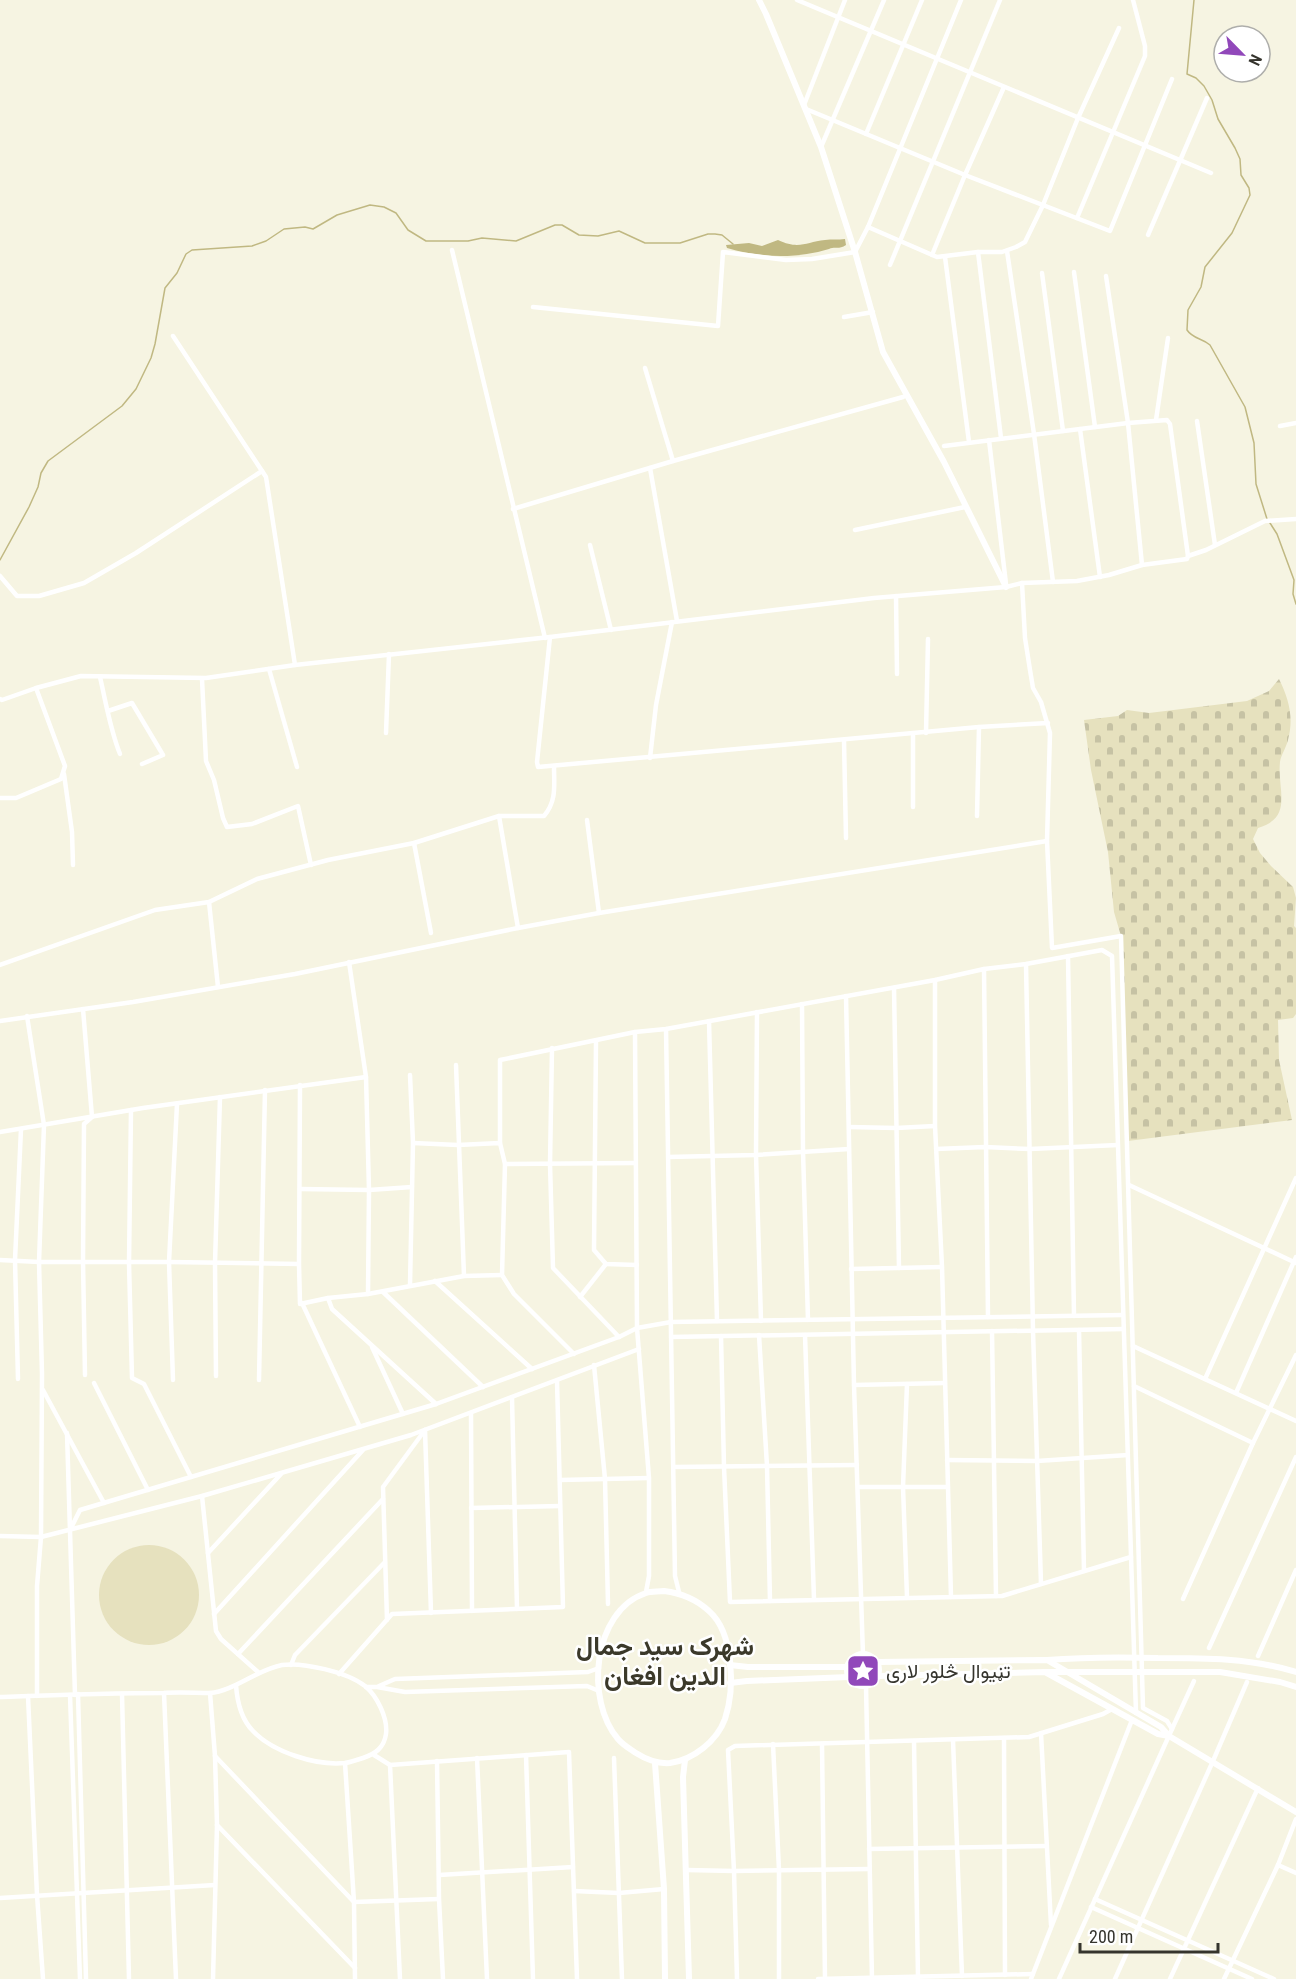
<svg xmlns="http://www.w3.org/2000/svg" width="1296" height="1979" font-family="'Roboto Condensed',Vazirmatn,sans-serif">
  <defs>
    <pattern id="cemetery-stones" width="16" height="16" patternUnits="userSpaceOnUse" patternTransform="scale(1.5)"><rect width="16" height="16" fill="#e6e1be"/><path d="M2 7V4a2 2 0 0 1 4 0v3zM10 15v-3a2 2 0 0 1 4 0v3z" fill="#c6c2a4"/></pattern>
  </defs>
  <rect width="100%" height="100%" fill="#f6f4e2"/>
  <circle fill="#e6e1be" cx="149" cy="1595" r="50"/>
  <path fill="url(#cemetery-stones)" d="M1279,679C1289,699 1294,718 1288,740C1286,748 1281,755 1280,762C1277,790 1294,817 1258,828L1253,839L1260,853L1271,866L1293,887L1296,898L1294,926L1296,928V1014L1293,1018L1278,1020L1279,1060L1292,1120L1128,1141L1121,936L1114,912L1108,852L1091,770L1084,720L1118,716L1127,710L1149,713L1247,701L1269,691Z"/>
  <path fill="#c0b882" d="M845,239L846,245C839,250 835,246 829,249C797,259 760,258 727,248L726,245L749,243L762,246L778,240C799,250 806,242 825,240C832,239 838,240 845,239Z"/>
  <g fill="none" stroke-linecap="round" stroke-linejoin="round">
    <g stroke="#c0b882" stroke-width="1.5">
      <path d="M1194,0L1187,74L1196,78L1204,86L1212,100L1218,119L1235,148L1240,159L1241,175L1249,188L1250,195L1232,233L1205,267L1201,287L1188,310L1187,330C1193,339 1202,338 1210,345L1245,407L1254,443L1256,484L1267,519"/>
      <path d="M1270,523L1277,534L1294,580L1293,594L1296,604"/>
      <path d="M0,560L29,507L38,487L41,473L48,461L122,406L136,389L151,358L155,344L165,288L177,273L186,254L192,250L252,246L266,241L284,229L305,227L313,229L337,215L370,205L384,207L396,213L408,230L426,241H468L482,238L516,241L555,225H562L579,235L598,236L619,231L645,243H680L708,234H715L722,235L733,244"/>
    </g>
    <g stroke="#fff" stroke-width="4.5">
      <path d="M797,0L1211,173"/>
      <path d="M1004,87L965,175L1110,231L1172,79"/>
      <path d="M804,105L845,0"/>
      <path d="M806,109L965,175L932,255"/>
      <path d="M866,134L922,0"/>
      <path d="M821,147L884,0"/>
      <path d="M1077,218L1145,56V46L1133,0"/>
      <path d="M868,227L937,257L978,252H1002L1016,247L1025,242L1043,205L1078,118L1119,28"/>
      <path d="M1148,235L1207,98"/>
      <path d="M452,250L545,638"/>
      <path d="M1007,251L1034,434L1053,582"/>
      <path d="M978,252L1001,438"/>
      <path d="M945,257L969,442"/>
      <path d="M890,265L1000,0"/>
      <path d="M1074,272L1095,427"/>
      <path d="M1042,273L1063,431"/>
      <path d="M1106,276L1128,423L1142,565"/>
      <path d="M533,307L718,326L723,252L786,260L812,259L855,252L868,227L961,0"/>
      <path d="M844,317L873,312"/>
      <path d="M173,336L266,477L295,665"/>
      <path d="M645,368L673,461"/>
      <path d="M1156,420L1168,338"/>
      <path d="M1197,421L1215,545"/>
      <path d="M1280,426L1296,423"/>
      <path d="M1080,429L1100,577"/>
      <path d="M989,440L1006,584"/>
      <path d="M944,446L1128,423L1167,420L1170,424L1188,556"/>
      <path d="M650,468L677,621"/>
      <path d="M513,509L673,461L903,397"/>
      <path d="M855,530L965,507"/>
      <path d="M590,545L611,630"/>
      <path d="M0,576L17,596H39L84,583L136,553L262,471"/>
      <path d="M1022,583L1025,638L1030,670L1033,688L1041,702L1050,733L1047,841L1052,948L1121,936L1143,1708L1167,1721L1172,1729L1059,1979"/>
      <path d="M896,596L897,674"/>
      <path d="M550,637L537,762L538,767L979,727L1048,723"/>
      <path d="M269,669L297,767"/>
      <path d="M100,677C106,703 110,729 120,754"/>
      <path d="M202,679L206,761L214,780L223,818L227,827L252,824L298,806L311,865"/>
      <path d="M0,699L2,700L36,688"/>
      <path d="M108,711L132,703L163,755L142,764"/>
      <path d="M386,733L389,654"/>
      <path d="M926,733L928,639"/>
      <path d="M844,740L846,838"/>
      <path d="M650,758L656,705L672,622"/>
      <path d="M64,774L72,832L73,865"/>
      <path d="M0,798H16L61,779L65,766L36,688L81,676L206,678L295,665L550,637L874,598L1006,587L1022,583L1077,581L1109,575L1142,565L1187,559L1188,556L1206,550L1265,521L1296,519"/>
      <path d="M913,807V734"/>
      <path d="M499,816L518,928"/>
      <path d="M977,816L979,727"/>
      <path d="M587,820L599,913"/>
      <path d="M414,843L431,933"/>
      <path d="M209,902L218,987"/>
      <path d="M1068,956L1074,1316"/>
      <path d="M1026,964L1033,1331L1041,1584"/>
      <path d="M0,965L155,910L209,902L257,879L328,860L414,843L499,816H544C557,801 554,785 554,766"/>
      <path d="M984,969L988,1317"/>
      <path d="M935,980V1126L942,1267L951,1597"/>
      <path d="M894,988L899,1268"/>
      <path d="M846,996L854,1385L863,1655"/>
      <path d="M802,1004L803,1151L808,1320"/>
      <path d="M83,1009L92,1117L84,1124L83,1261L85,1375"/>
      <path d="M757,1012L756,1155L761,1321"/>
      <path d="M27,1016L44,1125L39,1262L42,1374L41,1537L37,1586V1696"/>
      <path d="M0,1021L133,1002L295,974L518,928L599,913L1047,841"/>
      <path d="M709,1021L717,1321"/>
      <path d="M666,1029L675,1576L679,1592"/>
      <path d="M635,1032L637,1328L649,1478V1576L646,1592"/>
      <path d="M596,1041L594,1250L606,1264L637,1265"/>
      <path d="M552,1048L550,1164L553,1268L619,1337"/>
      <path d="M456,1065L464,1276"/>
      <path d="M131,1110L129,1263L132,1378L144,1384L191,1477"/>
      <path d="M849,1127L896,1128L935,1126"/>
      <path d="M0,1132L143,1108L366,1077"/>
      <path d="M413,1143L458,1145L500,1143L505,1164L635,1163"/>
      <path d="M500,1143V1060L635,1032L666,1029L935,980L984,969L1026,964L1102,950L1112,956L1136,1713"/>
      <path d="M936,1149L985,1147L1030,1149L1118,1145"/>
      <path d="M668,1157L756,1155L849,1149"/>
      <path d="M505,1164L502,1275L514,1294L574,1354"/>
      <path d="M1129,1185L1296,1263"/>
      <path d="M300,1189L369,1190L412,1187"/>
      <path d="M0,1260L39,1262H169L299,1264L300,1304L328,1298L332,1309L436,1404"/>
      <path d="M299,1264L300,1085"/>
      <path d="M851,1269L942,1267"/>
      <path d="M435,1281L532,1369"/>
      <path d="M410,1285L413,1143L410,1075"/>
      <path d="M383,1292L483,1387"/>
      <path d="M368,1294L464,1276L502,1275"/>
      <path d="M580,1297L606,1264"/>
      <path d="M328,1298L368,1294L369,1190L366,1077L349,962"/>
      <path d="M302,1303L360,1427"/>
      <path d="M1079,1330L1084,1571"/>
      <path d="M992,1331L996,1596"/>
      <path d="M759,1335L767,1466L770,1601"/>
      <path d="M805,1335L814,1599"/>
      <path d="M721,1336L724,1467L730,1602L1002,1596L1131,1557"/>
      <path d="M671,1337L1124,1329"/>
      <path d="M1133,1346L1296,1421"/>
      <path d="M372,1347L403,1414"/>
      <path d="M594,1365L605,1479L608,1604"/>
      <path d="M216,1376L215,1263L220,1097"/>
      <path d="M18,1379L15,1260L21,1129"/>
      <path d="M1205,1379L1296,1178"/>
      <path d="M173,1380L169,1262L177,1104"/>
      <path d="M259,1380L265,1090"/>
      <path d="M94,1383L148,1490"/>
      <path d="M907,1384L903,1487L907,1597"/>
      <path d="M854,1385L945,1383"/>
      <path d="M1134,1386L1253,1443"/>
      <path d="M43,1390L104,1503"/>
      <path d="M1236,1393L1296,1257"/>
      <path d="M512,1398L517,1609"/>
      <path d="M471,1413L472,1611"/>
      <path d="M425,1430L431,1613"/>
      <path d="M67,1433L75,1695"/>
      <path d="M947,1460L1037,1461L1128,1455"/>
      <path d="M674,1467L857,1465"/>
      <path d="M560,1480L649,1478"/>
      <path d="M858,1487H948"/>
      <path d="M202,1496L216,1631L221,1639L258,1672"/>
      <path d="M471,1508L560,1506"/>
      <path d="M70,1530L80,1510L436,1404L619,1337L637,1328L671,1322L1123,1315"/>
      <path d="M0,1536L41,1537L202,1496L411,1435L639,1349"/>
      <path d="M208,1553L281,1474"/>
      <path d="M1183,1599L1253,1443L1296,1355"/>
      <path d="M214,1614L363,1450"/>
      <path d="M387,1620L383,1487L425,1430"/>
      <path d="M1209,1648L1296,1457"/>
      <path d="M238,1654L383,1499"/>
      <path d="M1258,1656L1296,1570"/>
      <path d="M291,1665L295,1655L385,1562"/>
      <path d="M339,1674L392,1614L563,1607L557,1381"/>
      <path d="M379,1686L395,1679L588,1672L599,1668"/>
      <path d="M866,1686L872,1979"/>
      <path d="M366,1687H377L405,1692L587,1686L599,1691"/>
      <path d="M164,1693L176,1979"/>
      <path d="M210,1693L215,1756L217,1825L213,1979"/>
      <path d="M78,1694L86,1979"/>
      <path d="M122,1694L129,1979"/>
      <path d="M70,1695L80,1979"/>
      <path d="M28,1696L37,1895L43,1979"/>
      <path d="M0,1697C55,1695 109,1693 164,1693C179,1692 195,1693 210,1693C234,1691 256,1670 282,1665C303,1662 347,1672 365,1686C377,1696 388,1718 386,1734C384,1748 375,1754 363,1758C357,1760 351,1762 345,1763C316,1766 273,1752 253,1731C241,1719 237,1700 236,1685"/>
      <path d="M1172,1729L1194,1681"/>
      <path d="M1041,1733L1051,1925"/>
      <path d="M1004,1738L1005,1975"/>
      <path d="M953,1740L962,1976"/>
      <path d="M914,1741L918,1977"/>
      <path d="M773,1744L779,1870V1979"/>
      <path d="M822,1744L825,1979"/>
      <path d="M374,1755L390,1765"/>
      <path d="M526,1755L533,1979"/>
      <path d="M215,1756L354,1902L439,1899"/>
      <path d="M477,1758L487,1979"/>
      <path d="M614,1758L622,1979"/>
      <path d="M437,1761L439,1899L443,1979"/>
      <path d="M345,1763L354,1902L355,1979"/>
      <path d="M217,1825L355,1968"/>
      <path d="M869,1849L1047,1846"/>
      <path d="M1278,1865L1296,1873"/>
      <path d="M687,1870L734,1871L869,1869"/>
      <path d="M439,1875L573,1867"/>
      <path d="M574,1891L619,1893L664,1889"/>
      <path d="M0,1898L215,1885"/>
      <path d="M1095,1899L1274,1979"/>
      <path d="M1091,1907L1252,1979"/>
      <path d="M400,1979L390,1765L569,1752L577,1979"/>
      <path d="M737,1979L734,1871L728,1750L735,1746L1029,1737L1103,1714L1112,1709"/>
      <path d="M818,1979L1033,1974"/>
      <path d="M1031,1979L1132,1720"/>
      <path d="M1115,1979L1213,1761L1247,1682"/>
      <path d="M1170,1979L1258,1788"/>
      <path d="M1224,1979L1278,1865L1296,1819"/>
    </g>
    <g stroke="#fff" stroke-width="6">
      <path d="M759,0L766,14L821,147L855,252L883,352L944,462L1006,587"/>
      <path d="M664,1591C680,1593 696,1599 709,1611C734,1633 735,1689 725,1719C717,1741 693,1760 670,1763C657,1764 647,1760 636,1753C630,1749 623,1745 618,1739C585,1701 592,1611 646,1593C651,1591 658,1592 664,1591Z"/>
      <circle cx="863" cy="1670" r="16"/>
      <path d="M1047,1660C1084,1657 1121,1657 1158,1658C1205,1658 1251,1658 1296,1672"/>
      <path d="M877,1662L1047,1660L1161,1727L1169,1736"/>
      <path d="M730,1665L748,1667H848"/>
      <path d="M1045,1672H1220L1280,1682L1296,1687"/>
      <path d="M878,1676L1045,1672L1158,1734L1169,1736L1296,1812"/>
      <path d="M730,1683L747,1681L849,1677"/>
      <path d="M685,1760L683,1777L689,1979"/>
      <path d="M655,1763L664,1889L665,1979"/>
    </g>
  </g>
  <defs>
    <symbol id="sight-square" viewBox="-11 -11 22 22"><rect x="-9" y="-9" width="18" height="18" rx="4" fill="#9148ba" stroke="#fff"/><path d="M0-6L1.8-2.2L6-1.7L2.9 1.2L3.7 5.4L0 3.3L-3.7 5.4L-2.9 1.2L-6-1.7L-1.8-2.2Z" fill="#fff"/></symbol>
  </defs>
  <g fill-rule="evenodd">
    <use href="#sight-square" x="844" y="1652" width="38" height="38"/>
  </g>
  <g text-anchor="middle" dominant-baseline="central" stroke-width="5" stroke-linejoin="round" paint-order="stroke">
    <g font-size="20" fill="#35342d" stroke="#fff" text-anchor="start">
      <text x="886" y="1671">تڼیوال څلور لاری</text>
    </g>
    <g font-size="26" font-weight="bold" fill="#3b392a" stroke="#fff">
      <text x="665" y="1646">شهرک سید جمال<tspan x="665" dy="30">الدین افغان</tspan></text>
    </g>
  </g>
  <g transform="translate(1242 54) rotate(115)"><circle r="28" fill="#ffffff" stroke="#aeaeab" stroke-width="1.5"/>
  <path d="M0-4.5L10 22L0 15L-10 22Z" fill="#9148ba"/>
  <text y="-9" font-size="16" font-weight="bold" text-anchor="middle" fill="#35342d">N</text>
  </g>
  <path d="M1080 1943v9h138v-9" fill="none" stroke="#35342d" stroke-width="3"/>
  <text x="1089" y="1943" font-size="18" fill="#35342d" stroke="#ffffff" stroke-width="4.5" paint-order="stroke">200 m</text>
</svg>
